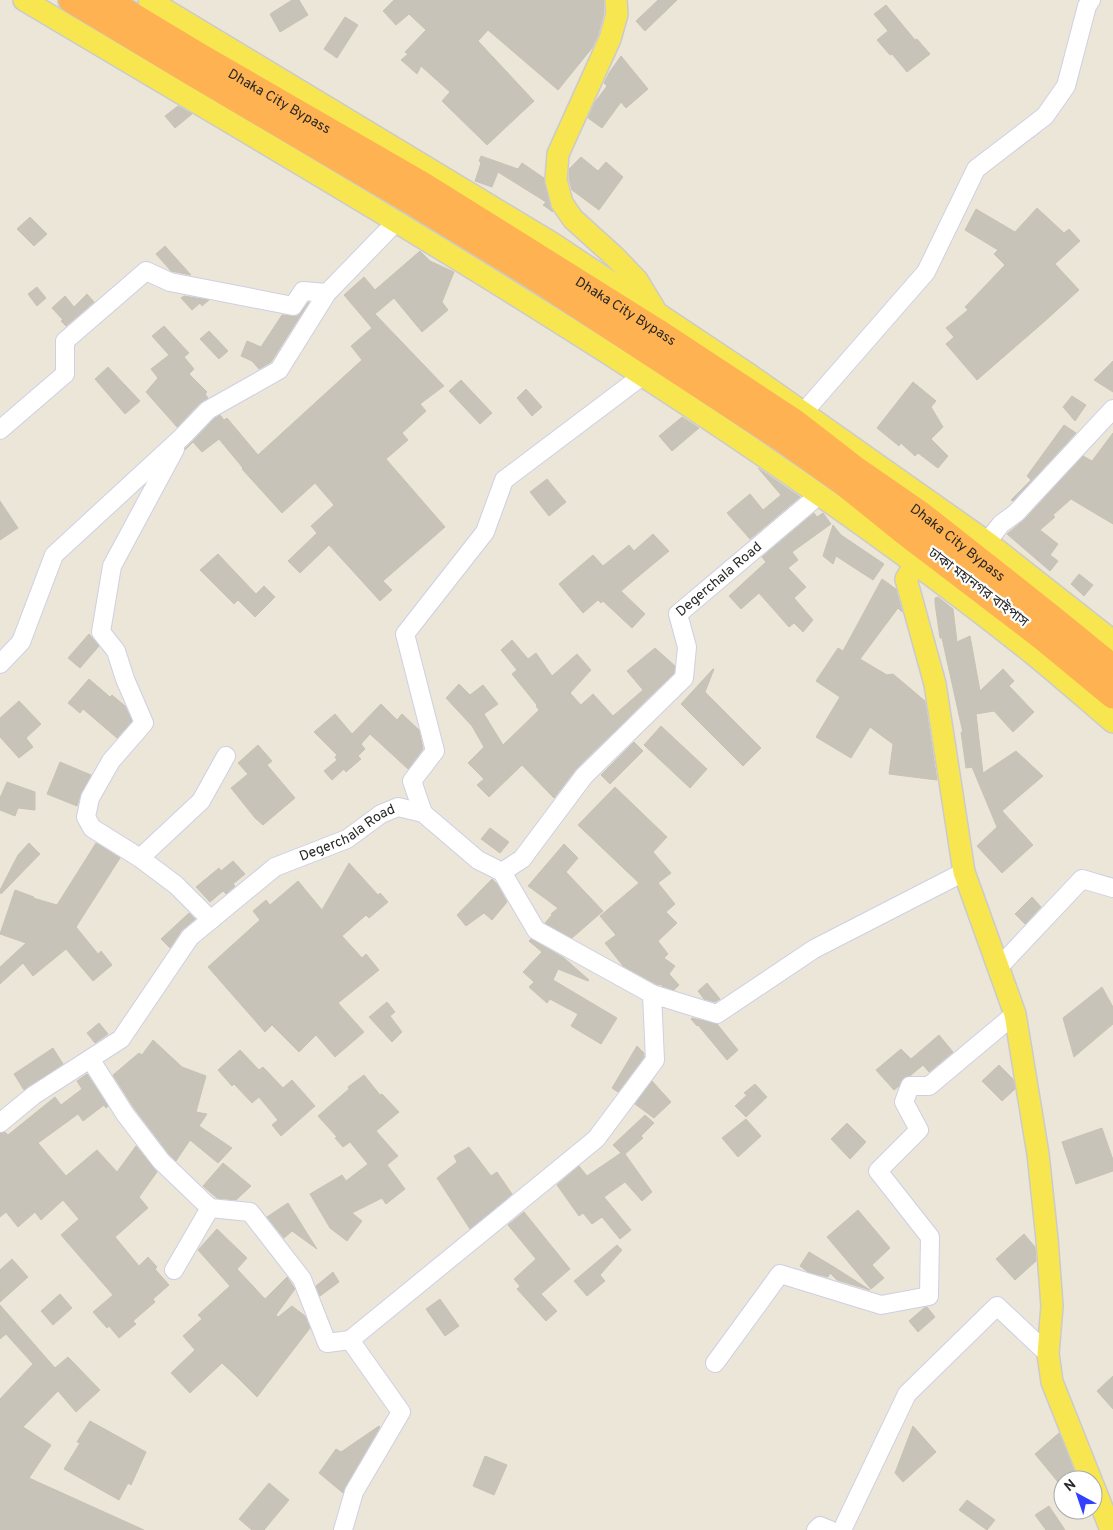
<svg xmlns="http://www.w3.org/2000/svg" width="1113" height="1530" font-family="Overpass,'Noto Sans Bengali',sans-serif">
  <rect width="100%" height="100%" fill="#ece6d9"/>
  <g fill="#c7c3b9" stroke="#c7c2b3">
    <path d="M292,0H299L308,15L280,32L270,14Z"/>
    <path d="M394,0H604V13L598,35L592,48L558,90L488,30L478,41L534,101L487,145L442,101L450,92L421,66L417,74L401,60L408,54L405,52L426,30L409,14L396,25L383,11Z"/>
    <path d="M658,0H677L645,31L636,21Z"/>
    <path d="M886,5L915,40L917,39L930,54L907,72L892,54L890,55L877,40L888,31L874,14Z"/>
    <path d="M345,17L358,25L337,58L324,49Z"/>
    <path d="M621,56L648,89L626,108L621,102L602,128L588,118L595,102L607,86L604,83L609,73Z"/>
    <path d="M178,106L192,114L175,128L165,116Z"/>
    <path d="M481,156L518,169L522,163L544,178L550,206L553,212L543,205L546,202L498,172L492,187L475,181L481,163L479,161Z"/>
    <path d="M581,157L598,171L606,162L623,177L599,210L572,190L569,179V169Z"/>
    <path d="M1037,208L1064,233L1069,229L1080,241L1055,264L1079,290L1045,321L977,380L946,344L954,337L946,328L968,310L965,307L1005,265L994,254L998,250L965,230L976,209L1015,232Z"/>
    <path d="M30,217L47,234L34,246L17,229Z"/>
    <path d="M165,246L191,275L171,271L156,254Z"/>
    <path d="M420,251L430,261L454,272L442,302L448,310L422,332L394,298L375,314L444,386L420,404L426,411L402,433L408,440L386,459L445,527L383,581L392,590L380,601L329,545L300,573L288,561L317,533L311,526L334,505L315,483L282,513L242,469L243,468L219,439L202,452L193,442L185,450L186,448L215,418L220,415L224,420L227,418L258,455L362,360L351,346L372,328L344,295L364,277L375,290Z"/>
    <path d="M37,287L46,298L37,306L28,294Z"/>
    <path d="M87,294L94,302L66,326L61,321L63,320L52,308L65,296L74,307Z"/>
    <path d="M184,296L209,300L202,306L200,303L192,310L181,298Z"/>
    <path d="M309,302L271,362L259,369L252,361L241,356L247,341L261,347L282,315L291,316H298Z"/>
    <path d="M164,326L189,353L184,357L194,369L189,374L207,392L205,394L208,398L200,403L177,427L146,392L158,378L151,369L169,355L152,336Z"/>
    <path d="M209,331L228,351L219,359L200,339Z"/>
    <path d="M1113,361V392L1094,380Z"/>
    <path d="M108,367L140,401L125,414L95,379Z"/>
    <path d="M461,380L492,413L480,424L449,391Z"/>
    <path d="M913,382L936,401L931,407L943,427L931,439L948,456L938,468L918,453L915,456L901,443L899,446L877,428Z"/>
    <path d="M526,389L542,407L532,416L517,398Z"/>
    <path d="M1072,396L1086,405L1075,421L1063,407Z"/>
    <path d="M682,417L699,428L672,451L659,436Z"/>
    <path d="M1064,425L1076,433L1013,501L1011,500L1031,480L1027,476Z"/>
    <path d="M1113,433V524L1071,499L1053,515L1055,517L1040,530L1058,544L1050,555L1058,561L1050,571L1007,534L1024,520L1083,456L1092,461Z"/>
    <path d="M758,468L800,497L750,539L727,513L750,494L763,510L781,495Z"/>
    <path d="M547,479L566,502L549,516L530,492Z"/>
    <path d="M0,501L18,528L0,540Z"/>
    <path d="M814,513L817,517L823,513L831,524L792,552L798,560L788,568L806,587L794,598L813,620L803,632L794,623L789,627L759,593L741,609L729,596L766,562L762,557Z"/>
    <path d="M833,525L841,535L884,564L873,580L836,556L833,564L823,556Z"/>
    <path d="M653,534L669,551L621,591L645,614L632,628L603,601L601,603L598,600L583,613L559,584L593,555L603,566L629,545L634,551Z"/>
    <path d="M218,554L256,594L264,586L275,597L255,617L238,600L234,604L200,570Z"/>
    <path d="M1079,574L1093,585L1084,596L1071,584Z"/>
    <path d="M882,579L896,589L902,612L898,608L860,659L887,675L893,674L925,701L937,780L889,774L893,744L870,727L851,758L816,737L840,697L816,681L838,648L843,651Z"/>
    <path d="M938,597L953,609L957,642L970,636L980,691L1003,669L1014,681L1009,686L1034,712L1013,732L994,711L976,714L983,773L1016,751L1043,776L1002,811L1033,845L1002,873L977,846L997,827L972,767L966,768L961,732L963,733L942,638H940L935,603V598Z"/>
    <path d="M89,634L99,646L80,668L68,658Z"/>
    <path d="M512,640L528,659L536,653L552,676L577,654L591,670L570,693L581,705L593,694L613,716L643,690L627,671L655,648L675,666L674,673L576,769L554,798L522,765L489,797L477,785L484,779L468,763L484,747L472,726L446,698L459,684L470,695L483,685L498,704L484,714L503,745L539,710L536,706L537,705L512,674L517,670L501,650Z"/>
    <path d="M713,669H714L705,692L761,748L743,766L681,704Z"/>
    <path d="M89,679L110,697L112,695L125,706L132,721L117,738L83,709L80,713L68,703Z"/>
    <path d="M19,701L41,724L26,738L33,747L19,758L0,737V718Z"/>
    <path d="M381,704L397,720L402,714L419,730L423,749L408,769L370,734L361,744L365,749L358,756L361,759L346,772L344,769L332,780L324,771L337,760L335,757L337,755L314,732L335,714L352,734Z"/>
    <path d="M661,726L707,769L690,788L644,745Z"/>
    <path d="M634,742L643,751L610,784L601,775Z"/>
    <path d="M258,745L272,761L267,765L295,798L263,825L255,818L231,788L248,774L238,763Z"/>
    <path d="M60,762L91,775L81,793L77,806L47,794Z"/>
    <path d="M7,782L35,792V810L18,808L15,816L0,810V798Z"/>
    <path d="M615,787L667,837L653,852L671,873L658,883L675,904L666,912L677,923L658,941L668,954L664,958L675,966L669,974L679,985L674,990L662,986L661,984L660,985L656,984L623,966L605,943L616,935L600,916L639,883L578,825Z"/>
    <path d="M490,828L509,842L500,853L481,839Z"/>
    <path d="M29,843L40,854L1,894L0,890L18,855Z"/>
    <path d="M96,843L120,858L76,927L98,954L101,951L112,965L93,981L66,949L33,976L23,963L0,984V967L26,943L0,934L15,890L34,897L33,898L57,905Z"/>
    <path d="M564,844L578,858L566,872L603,911L572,938L545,923L552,915L551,914L558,908L528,886Z"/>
    <path d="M233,861L245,874L233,884L235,886L226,894L223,891L210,902L196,887L219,868L221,871Z"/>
    <path d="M349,863L378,895L380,893L388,902L369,918L366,915L342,936L362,958L366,954L379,970L338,1003L364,1032L335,1057L316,1035L299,1052L272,1025L265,1032L208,967L260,920L253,911L266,900L270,905L298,881L322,910Z"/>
    <path d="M492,879L497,884L507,902L492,920L484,913L466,926L457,915Z"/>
    <path d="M1032,897L1041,907L1025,924L1015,914Z"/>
    <path d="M189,913L195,919L181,931L170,948L161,939Z"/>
    <path d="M531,939L564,958L589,980L588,981L558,969L553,980L617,1018L601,1044L571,1026L578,1014L550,999L547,1003L529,987L534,982L523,972L542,952L529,941Z"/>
    <path d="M707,983L720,999L715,1002L704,999L698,991Z"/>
    <path d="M1102,987L1113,1007V1024L1074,1057L1063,1018Z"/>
    <path d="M387,1002L395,1012L390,1016L402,1032L392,1042L369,1017Z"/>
    <path d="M692,1018L717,1024L738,1050L727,1060L698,1025L697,1026L691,1019Z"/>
    <path d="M99,1023L108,1034L95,1043L87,1033Z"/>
    <path d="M939,1035L953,1052L929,1072L923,1065L911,1075L904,1078L899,1086L894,1090L876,1070L901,1049L911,1059Z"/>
    <path d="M153,1040L182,1067L206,1076L196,1112L207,1114L199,1126L232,1148L218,1163L190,1140L176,1161L169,1154L134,1108L113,1075L139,1053L142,1055Z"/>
    <path d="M637,1046L644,1053V1057L618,1092L612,1088Z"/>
    <path d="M53,1048L63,1064L24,1090L14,1074Z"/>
    <path d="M240,1050L259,1070L263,1067L283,1088L292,1080L315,1106L281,1136L272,1125L278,1120L259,1097L252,1103L234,1084L232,1086L218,1070Z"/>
    <path d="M999,1065L1013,1079L1015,1089L1002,1101L982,1081Z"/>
    <path d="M87,1074L108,1106L106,1108L104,1105L83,1121L78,1114L38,1143L66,1176L97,1150L117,1172L136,1146L157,1172L139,1197L148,1208L115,1237L139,1266L148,1257L157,1267L155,1269L169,1285L153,1299L155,1302L133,1321L136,1324L119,1338L109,1326L107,1328L93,1312L113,1295L61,1235L79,1219L63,1200L41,1220L35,1212L18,1227L6,1212L0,1217V1133L5,1132L8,1135L55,1097L61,1105L82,1089L77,1081Z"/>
    <path d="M364,1075L380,1095L382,1094L399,1112L376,1131L398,1156L387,1165L405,1189L386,1204L382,1198L352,1213L362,1221L347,1241L330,1228L310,1194L342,1175L346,1181L368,1164L350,1142L343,1147L335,1138L337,1137L318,1116L349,1089L348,1087Z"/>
    <path d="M652,1081L671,1102L654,1118L635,1104Z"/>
    <path d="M755,1084L767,1097L746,1117L735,1106L747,1095L744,1093Z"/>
    <path d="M645,1115L654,1123L641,1136L643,1138L625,1154L652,1192L642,1201L625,1182L604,1197L631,1230L620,1239L602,1217L592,1224L583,1213L579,1216L557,1185L579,1166L587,1176L621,1153L613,1145Z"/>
    <path d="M746,1119L761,1136L738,1157L722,1138Z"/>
    <path d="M847,1123L866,1142L850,1159L831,1139Z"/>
    <path d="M1102,1128L1113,1160V1171L1076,1184L1062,1142Z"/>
    <path d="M469,1147L491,1176L497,1172L512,1194L470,1229L437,1178L457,1162L454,1156Z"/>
    <path d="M223,1163L251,1186L236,1200L217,1198L203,1186Z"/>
    <path d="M288,1203L317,1249L292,1231L284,1238L267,1217Z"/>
    <path d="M858,1210L890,1248L872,1265L884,1278L871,1289L827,1237Z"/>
    <path d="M524,1212L570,1269L541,1294L557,1311L546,1321L517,1289L520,1286L514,1279L536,1259L508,1225Z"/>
    <path d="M217,1229L247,1258L237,1269L265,1299L287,1277L295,1289L276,1315L278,1317L292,1306L305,1316L310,1328L257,1397L235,1375L222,1363L190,1393L171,1373L195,1350L183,1336L202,1319L198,1315L230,1286L198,1250Z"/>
    <path d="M1024,1234L1035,1247L1036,1261L1015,1280L996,1259Z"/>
    <path d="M617,1245L622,1250L600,1275L605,1281L587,1296L574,1281Z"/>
    <path d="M809,1252L834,1267L870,1290L837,1280L830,1273L828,1277L808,1272L800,1266Z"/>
    <path d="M12,1259L28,1277L0,1302V1270Z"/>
    <path d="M333,1272L339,1282L320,1296L316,1286Z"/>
    <path d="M60,1294L72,1308L53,1325L41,1311Z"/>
    <path d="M440,1299L459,1326L445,1336L426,1309Z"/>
    <path d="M0,1305L55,1368L68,1357L100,1390L76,1412L58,1391L23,1427L51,1445L29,1478L144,1530H0V1399L33,1364L6,1334L0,1339Z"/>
    <path d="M927,1307L935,1317L918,1332L909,1321L924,1308Z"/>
    <path d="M1113,1376V1409L1097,1391Z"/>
    <path d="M90,1421L146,1452L131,1485L128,1483L119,1500L64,1469L80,1443L77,1442Z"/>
    <path d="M379,1426L380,1427L345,1487L343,1493L319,1473L336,1449L341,1452Z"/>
    <path d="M913,1426L936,1452L903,1482L895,1473Z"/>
    <path d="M1059,1433L1074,1470L1058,1482L1035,1454Z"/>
    <path d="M485,1456L507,1465L494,1495L473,1486Z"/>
    <path d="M269,1483L289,1500L264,1530H252L239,1519Z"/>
    <path d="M967,1500L995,1520L987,1530L959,1510Z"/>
    <path d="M1049,1506L1065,1530H1046L1035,1515Z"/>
  </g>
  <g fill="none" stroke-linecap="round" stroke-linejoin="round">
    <defs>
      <g id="minor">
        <path d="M803,413L926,272L976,169L1045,116L1066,86L1087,6L1091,0"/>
        <path d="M0,430L65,374V341L146,271L170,282L293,306L303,291L327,293"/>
        <path d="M175,449L112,566L101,632L116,651L125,679L144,723L111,761L90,798L86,817L92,828L140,858L176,885L211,920"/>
        <path d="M987,542L1001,524L1016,513L1113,409"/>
        <path d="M0,664L21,642L54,555L182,437L208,410L279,370L327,293L397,221"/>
        <path d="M423,813L412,781L435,751L405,634L485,532L504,480L642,376"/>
        <path d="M140,858L201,801L226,756"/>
        <path d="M502,872L536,930L652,994"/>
        <path d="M999,967L1082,879L1113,888"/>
        <path d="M94,1065L125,1114L161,1161L210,1208"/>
        <path id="s1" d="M0,1123L34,1095L121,1039L190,937L275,867L347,839L381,814L398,807L423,813L478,860L502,872L522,859L584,776L684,678L687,647L678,614L819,495"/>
        <path d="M174,1270L210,1208L250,1212L302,1279L327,1343L350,1340"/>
        <path d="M715,1363L780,1274L881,1305L929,1296L930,1237L878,1171L919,1130L904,1102L910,1086H929L1015,1014"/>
        <path d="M343,1530L354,1492L401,1412L350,1340L596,1139L655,1060L652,994L717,1014L814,949L964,872"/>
        <path d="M816,1530L820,1526L830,1530"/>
        <path d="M842,1530L907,1394L997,1306L1048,1354"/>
      </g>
      <g id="major">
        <path d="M24,0C368,205 719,404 1033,654C1060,676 1086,699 1113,722"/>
        <path d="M149,0L552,243L750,375L987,542L1113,641"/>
        <path d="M616,0L617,14L610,39L558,154L556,180L562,203L573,219L615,257L637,280L654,308"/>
        <path d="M915,564L906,579L935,684L964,872L1015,1014L1038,1154L1047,1239L1052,1306L1048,1354L1052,1382L1091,1480"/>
        <path d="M1093,1485L1111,1530"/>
      </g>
      <g id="highway">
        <path d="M71,0L192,73L408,200L532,276L783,440L842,482L904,532L1044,639L1113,696"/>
        <path id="s2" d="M107,0L200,56L422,184L657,331L742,387L795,422L853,467L921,514L1049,615L1113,667"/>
      </g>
    </defs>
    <use href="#minor" stroke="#cecfe3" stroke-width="20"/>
    <use href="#major" stroke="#cbcbcb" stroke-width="24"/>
    <use href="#highway" stroke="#cbcbcb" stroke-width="28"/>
    <use href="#minor" stroke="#fff" stroke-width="18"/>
    <use href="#major" stroke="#f8e651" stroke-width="21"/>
    <use href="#highway" stroke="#ffb251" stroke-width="25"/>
  </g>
  <g text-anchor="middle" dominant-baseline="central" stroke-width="4.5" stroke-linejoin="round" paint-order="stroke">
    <g font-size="14" fill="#282828" stroke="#fff">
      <text stroke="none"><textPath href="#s2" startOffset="200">Dhaka City Bypass</textPath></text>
      <text stroke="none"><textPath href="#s2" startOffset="605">Dhaka City Bypass</textPath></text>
      <text stroke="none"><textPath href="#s2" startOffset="1010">Dhaka City Bypass</textPath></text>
      <text stroke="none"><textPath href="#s1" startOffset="1030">Degerchala Road</textPath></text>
      <text transform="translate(978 588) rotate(37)">ঢাকা মহানগর বাইপাস</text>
      <text stroke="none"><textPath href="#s1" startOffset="461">Degerchala Road</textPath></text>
    </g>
  </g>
  <g transform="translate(1078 1495) rotate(320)"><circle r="24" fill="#ffffff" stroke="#a9a9a9"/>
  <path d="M0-4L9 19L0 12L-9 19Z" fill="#333fff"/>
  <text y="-8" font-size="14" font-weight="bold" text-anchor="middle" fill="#282828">N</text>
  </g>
</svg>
